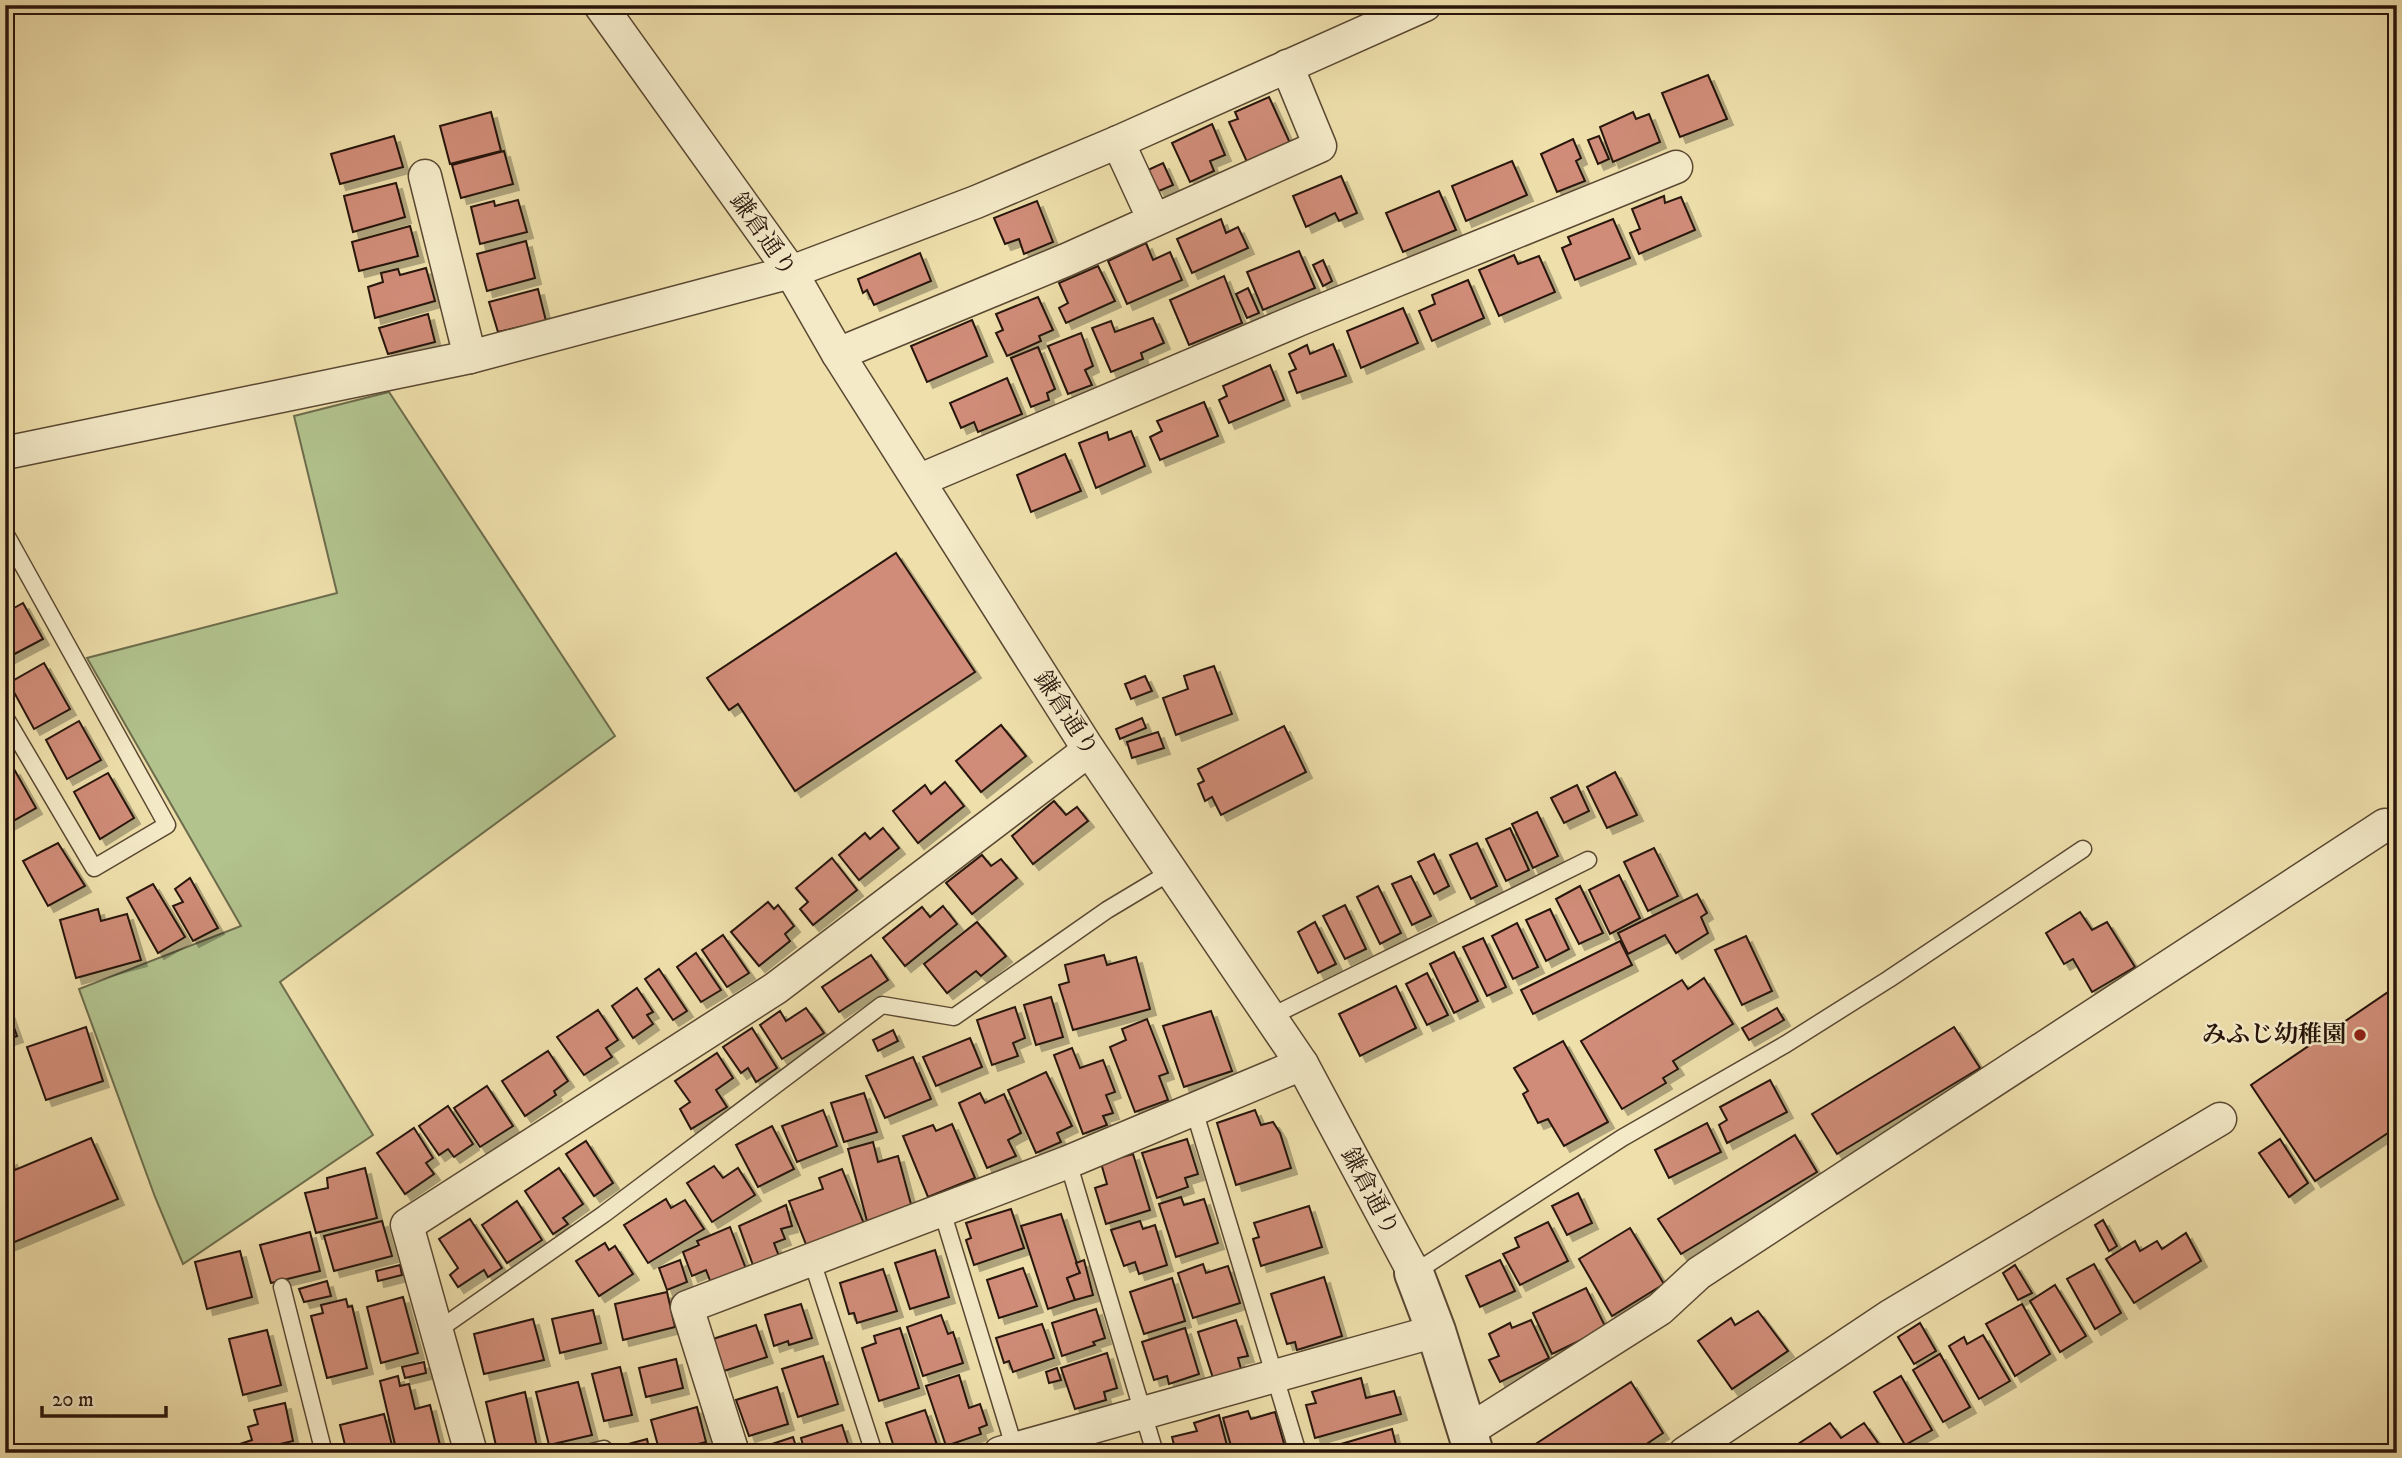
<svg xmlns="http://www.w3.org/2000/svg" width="2402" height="1458" font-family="'IM FELL DW Pica','Noto Serif JP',serif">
  <defs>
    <filter id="shadow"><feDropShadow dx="6" dy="6" stdDeviation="0" flood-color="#0004"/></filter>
  </defs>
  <rect width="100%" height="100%" fill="#eedfab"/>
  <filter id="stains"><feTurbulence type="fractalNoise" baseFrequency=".00286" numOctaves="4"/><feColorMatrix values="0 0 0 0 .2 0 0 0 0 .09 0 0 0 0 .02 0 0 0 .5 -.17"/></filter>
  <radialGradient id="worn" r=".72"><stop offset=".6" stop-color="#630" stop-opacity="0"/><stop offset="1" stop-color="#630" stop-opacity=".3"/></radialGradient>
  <path fill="#b2c38e" stroke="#6d6c4c" stroke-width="2" d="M389,392L615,736L280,982L373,1135L183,1264L155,1197L79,989L241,926L87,658L337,593L294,416Z"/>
  <g fill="#d08c78" stroke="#28150a" stroke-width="2" filter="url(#shadow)">
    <path d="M1708,75L1727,119L1680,137L1662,93Z"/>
    <path d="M1269,97L1290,143L1247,162L1229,122L1238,119L1235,112Z"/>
    <path d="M491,112L501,151L450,164L440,126Z"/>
    <path d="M1633,112L1636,119L1649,114L1660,142L1613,162L1600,127Z"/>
    <path d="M1212,124L1225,155L1210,161L1214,171L1190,182L1172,143Z"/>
    <path d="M394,136L403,167L340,184L331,154Z"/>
    <path d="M1599,136L1609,159L1598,164L1588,140Z"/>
    <path d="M1573,139L1581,158L1576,161L1585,181L1557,192L1541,154Z"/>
    <path d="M504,151L513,184L461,198L452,165Z"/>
    <path d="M1512,161L1527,195L1466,221L1452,186Z"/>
    <path d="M1163,163L1173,185L1159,191L1148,170Z"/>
    <path d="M1341,176L1357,213L1339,221L1335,213L1306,227L1293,196Z"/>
    <path d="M396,183L405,217L353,232L344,196Z"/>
    <path d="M1439,191L1456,230L1403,252L1386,213Z"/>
    <path d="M1664,196L1665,203L1681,197L1695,230L1639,254L1630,233L1640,229L1632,209Z"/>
    <path d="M518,200L527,232L480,244L471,207L494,201L495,206Z"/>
    <path d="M1037,201L1053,242L1024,254L1019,239L1005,244L994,218Z"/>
    <path d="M1221,219L1226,233L1238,227L1248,248L1192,273L1177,239Z"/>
    <path d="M1613,219L1630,258L1575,280L1562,248L1571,244L1568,237Z"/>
    <path d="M410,226L418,256L359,271L352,242Z"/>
    <path d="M526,241L535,278L487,291L477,254Z"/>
    <path d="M1146,243L1153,260L1170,252L1182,280L1127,304L1108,261Z"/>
    <path d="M1299,251L1315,288L1263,310L1247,272Z"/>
    <path d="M920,253L931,281L874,305L867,290L863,293L858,279Z"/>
    <path d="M1514,255L1518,264L1539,256L1555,292L1499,316L1479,270Z"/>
    <path d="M1323,260L1332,281L1323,286L1313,265Z"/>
    <path d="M1098,266L1115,301L1066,323L1059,308L1068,303L1059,283Z"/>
    <path d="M426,268L435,301L375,318L368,287L383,282L381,273L398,269L400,275Z"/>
    <path d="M1224,276L1242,323L1189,345L1170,300Z"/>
    <path d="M1468,280L1484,318L1432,341L1419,311L1435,304L1432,295Z"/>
    <path d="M1248,288L1259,313L1247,318L1236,294Z"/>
    <path d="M538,289L546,321L498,332L489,302Z"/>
    <path d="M1038,297L1053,330L1039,336L1041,341L1007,356L996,333L1003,330L996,314Z"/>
    <path d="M1403,308L1418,343L1361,368L1347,331Z"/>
    <path d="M428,314L435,342L388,354L379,328Z"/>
    <path d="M1153,318L1164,343L1141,353L1143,359L1111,372L1092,328L1111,321L1115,332Z"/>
    <path d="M972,320L987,356L927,382L911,346Z"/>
    <path d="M1081,333L1093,366L1085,370L1092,385L1068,394L1048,346Z"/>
    <path d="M1333,344L1346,376L1297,393L1289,372L1296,369L1289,354L1307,345L1310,354Z"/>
    <path d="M1038,347L1055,389L1047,393L1049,400L1031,407L1011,358Z"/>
    <path d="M1270,365L1284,400L1229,423L1219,400L1227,396L1223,386Z"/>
    <path d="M1007,378L1022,414L978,432L974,422L961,428L950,403Z"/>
    <path d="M1204,402L1218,436L1160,460L1150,437L1162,431L1157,421Z"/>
    <path d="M1131,431L1145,466L1096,488L1079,443L1107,432L1109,440Z"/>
    <path d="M1065,454L1081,491L1031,512L1017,475Z"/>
    <path d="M896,553L975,672L795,791L738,704L729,710L707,678Z"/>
    <path d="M23,603L43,639L5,659V613Z"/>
    <path d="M44,663L70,709L34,729L9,683Z"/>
    <path d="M1214,666L1232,714L1176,735L1163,698L1188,689L1184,676Z"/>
    <path d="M1145,676L1152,691L1131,699L1125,684Z"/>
    <path d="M1142,718L1146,728L1120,739L1116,729Z"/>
    <path d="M79,721L101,760L67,779L46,740Z"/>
    <path d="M1001,725L1026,756L981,792L956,761Z"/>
    <path d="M1284,726L1306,772L1221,815L1212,797L1205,801L1198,784L1204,781L1198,769Z"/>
    <path d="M1158,732L1164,748L1132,758L1127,742Z"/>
    <path d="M14,769L36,808L6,825L5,774Z"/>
    <path d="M1615,772L1637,815L1607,828L1587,787Z"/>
    <path d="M108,773L134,818L100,839L74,792Z"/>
    <path d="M945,782L964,806L918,843L893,811L925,785L931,794Z"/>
    <path d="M1577,785L1589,811L1564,823L1551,798Z"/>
    <path d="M1054,801L1066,815L1077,807L1088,821L1033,864L1012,836Z"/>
    <path d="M1537,812L1558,856L1533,868L1512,824Z"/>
    <path d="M883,828L899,848L859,880L839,855L865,833L870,839Z"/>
    <path d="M1510,828L1529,870L1506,881L1486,839Z"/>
    <path d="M58,843L85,886L48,906L23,861Z"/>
    <path d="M1477,843L1497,886L1471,899L1450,855Z"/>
    <path d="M1654,848L1678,896L1648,911L1624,862Z"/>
    <path d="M1434,854L1449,886L1434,894L1418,862Z"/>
    <path d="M982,855L991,866L1001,859L1017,878L972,914L946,883Z"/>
    <path d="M832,858L857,890L813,925L800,909L808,902L796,888Z"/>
    <path d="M1619,875L1640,918L1610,934L1589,890Z"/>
    <path d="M1411,876L1431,916L1412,925L1392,884Z"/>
    <path d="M190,878L218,928L193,941L173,906L183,902L175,889Z"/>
    <path d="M153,884L185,937L158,953L127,898Z"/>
    <path d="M1378,886L1401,933L1380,944L1357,897Z"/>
    <path d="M1580,886L1603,933L1579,944L1556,899Z"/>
    <path d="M1697,894L1707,913L1701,917L1708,933L1676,953L1665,935L1628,954L1618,933Z"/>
    <path d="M768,902L774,909L778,905L794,926L785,934L790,941L759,966L731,932Z"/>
    <path d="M1345,905L1366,949L1345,959L1323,916Z"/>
    <path d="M943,906L957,924L905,966L883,938L922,907L930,917Z"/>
    <path d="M98,909L101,921L127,914L141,960L76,978L60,920Z"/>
    <path d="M1550,909L1569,949L1546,961L1526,920Z"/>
    <path d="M2080,912L2092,930L2107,922L2135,967L2092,992L2073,959L2064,964L2046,933Z"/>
    <path d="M977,922L1006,956L981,976L976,971L947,993L924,964Z"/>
    <path d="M1315,922L1336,964L1318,973L1298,932Z"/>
    <path d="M1517,923L1538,967L1513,979L1492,936Z"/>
    <path d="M723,935L749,973L727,987L702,950Z"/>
    <path d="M1746,936L1772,991L1742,1005L1715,950Z"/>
    <path d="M1483,938L1506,987L1487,996L1463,947Z"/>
    <path d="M1620,941L1632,965L1533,1014L1521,990Z"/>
    <path d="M1454,952L1478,1001L1454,1013L1430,964Z"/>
    <path d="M696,953L721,990L701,1002L677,967Z"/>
    <path d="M871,955L888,980L839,1012L822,987Z"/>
    <path d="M1104,955L1107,965L1136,957L1150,1009L1073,1030L1059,985L1069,982L1065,965Z"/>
    <path d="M659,969L687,1011L673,1020L645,979Z"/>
    <path d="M1427,973L1448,1015L1427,1025L1406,984Z"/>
    <path d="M1704,978L1733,1024L1673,1061L1678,1069L1663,1078L1666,1083L1622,1109L1581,1041L1682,980L1688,989Z"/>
    <path d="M1396,986L1416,1028L1360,1056L1339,1014Z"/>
    <path d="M2397,986V1127L2315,1181L2251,1085Z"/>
    <path d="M637,988L653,1012L647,1015L653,1024L633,1038L612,1006Z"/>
    <path d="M1051,997L1063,1037L1036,1045L1024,1005Z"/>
    <path d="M5,1002L17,1036L5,1040Z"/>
    <path d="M1015,1007L1025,1038L1013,1043L1018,1056L992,1065L977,1020Z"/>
    <path d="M806,1008L824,1033L782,1059L760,1025L780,1011L786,1021Z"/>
    <path d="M1777,1008L1784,1020L1749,1040L1742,1028Z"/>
    <path d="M598,1010L618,1040L606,1048L612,1057L584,1075L557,1037Z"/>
    <path d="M1211,1011L1232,1071L1184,1087L1163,1026Z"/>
    <path d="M1147,1019L1168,1073L1159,1076L1168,1100L1135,1112L1110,1047L1126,1040L1122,1029Z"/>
    <path d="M86,1027L103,1081L46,1100L27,1047Z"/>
    <path d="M1954,1027L1980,1068L1837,1154L1812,1114Z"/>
    <path d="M752,1028L777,1068L756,1082L748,1068L741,1073L723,1047Z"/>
    <path d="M893,1030L898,1041L878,1051L873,1040Z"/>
    <path d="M970,1038L982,1067L936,1086L923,1057Z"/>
    <path d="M1563,1041L1608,1122L1564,1146L1548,1119L1538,1123L1523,1094L1528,1091L1514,1068Z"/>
    <path d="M1072,1048L1080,1068L1103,1060L1115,1092L1106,1095L1113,1113L1103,1116L1107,1125L1083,1134L1054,1055Z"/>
    <path d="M548,1051L568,1081L554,1091L556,1095L525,1116L502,1081Z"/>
    <path d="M717,1053L733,1078L716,1090L727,1107L691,1129L680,1109L690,1102L675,1081Z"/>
    <path d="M913,1057L931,1099L885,1118L866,1076Z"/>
    <path d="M1046,1072L1072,1126L1057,1133L1061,1142L1036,1153L1008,1090Z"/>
    <path d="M1770,1080L1787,1112L1727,1143L1719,1125L1727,1120L1720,1107Z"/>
    <path d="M487,1086L513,1126L480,1147L454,1108Z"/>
    <path d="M864,1093L877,1132L844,1142L831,1103Z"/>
    <path d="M980,1093L985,1103L1004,1094L1021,1133L1008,1140L1016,1156L987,1168L959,1103Z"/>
    <path d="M448,1106L473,1144L454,1157L448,1149L439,1155L419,1126Z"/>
    <path d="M823,1110L837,1146L797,1162L782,1126Z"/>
    <path d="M1255,1110L1261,1125L1273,1122L1280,1133L1291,1168L1236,1185L1217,1123Z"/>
    <path d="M1707,1123L1721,1152L1669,1178L1655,1150Z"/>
    <path d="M952,1124L975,1178L928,1197L903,1136L933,1125L936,1131Z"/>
    <path d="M772,1126L794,1169L758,1187L736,1145Z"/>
    <path d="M414,1128L433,1158L426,1163L434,1174L405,1194L377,1153Z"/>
    <path d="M1795,1135L1817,1172L1681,1254L1658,1219Z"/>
    <path d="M91,1138L118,1199L5,1246V1162L11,1159L15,1170Z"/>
    <path d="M1187,1139L1198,1174L1185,1178L1188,1187L1157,1198L1142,1153Z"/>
    <path d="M2280,1139L2308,1183L2289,1197L2259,1153Z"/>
    <path d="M586,1141L613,1183L594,1196L566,1154Z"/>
    <path d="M873,1142L878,1162L898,1156L912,1208L867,1221L848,1149Z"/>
    <path d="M1133,1154L1150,1210L1106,1224L1095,1188L1107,1184L1101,1163Z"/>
    <path d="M714,1166L723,1178L738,1168L755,1195L712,1222L687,1183Z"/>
    <path d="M365,1168L377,1218L316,1233L305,1193L328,1188L327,1178Z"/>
    <path d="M559,1168L583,1204L563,1218L568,1224L553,1234L525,1191Z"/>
    <path d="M842,1169L864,1224L807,1247L789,1201L823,1189L819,1178Z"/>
    <path d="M1578,1193L1592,1223L1567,1235L1552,1206Z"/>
    <path d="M1181,1197L1184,1205L1204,1199L1218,1243L1176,1257L1159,1204Z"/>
    <path d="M666,1199L671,1208L685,1200L704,1229L648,1263L624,1225Z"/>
    <path d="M517,1201L542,1240L507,1263L482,1225Z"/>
    <path d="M786,1205L792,1226L781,1229L785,1239L774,1243L780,1259L754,1268L739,1226Z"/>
    <path d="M1309,1206L1322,1247L1261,1266L1253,1239L1259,1237L1254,1223Z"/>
    <path d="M1011,1209L1024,1248L974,1265L966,1240L971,1238L966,1223Z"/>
    <path d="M1061,1214L1080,1273L1067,1278L1075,1300L1048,1309L1021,1226Z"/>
    <path d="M470,1219L502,1268L488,1277L484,1270L458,1287L450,1275L458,1268L439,1239Z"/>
    <path d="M2103,1220L2117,1246L2109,1251L2095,1225Z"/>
    <path d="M382,1221L392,1256L334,1271L324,1236Z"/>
    <path d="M1140,1221L1143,1229L1155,1225L1167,1265L1139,1274L1135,1262L1124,1266L1111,1230Z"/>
    <path d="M1548,1222L1568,1261L1520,1285L1503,1254L1519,1247L1515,1238Z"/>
    <path d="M730,1227L746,1269L711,1283L706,1270L692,1276L683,1252L699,1245L697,1241Z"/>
    <path d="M1630,1228L1664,1284L1612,1316L1579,1259Z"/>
    <path d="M310,1232L320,1271L271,1283L260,1245Z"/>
    <path d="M2186,1233L2201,1261L2134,1303L2106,1259L2135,1241L2140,1251L2157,1241L2162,1249Z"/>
    <path d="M605,1243L609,1250L615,1246L633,1274L599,1296L576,1261Z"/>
    <path d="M935,1250L949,1297L910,1309L895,1263Z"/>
    <path d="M240,1251L252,1297L207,1309L195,1262Z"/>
    <path d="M680,1260L687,1282L667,1290L659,1268Z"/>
    <path d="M1084,1260L1093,1295L1075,1300L1067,1278L1080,1273L1076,1263Z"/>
    <path d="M1500,1260L1515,1291L1480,1307L1466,1276Z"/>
    <path d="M1203,1264L1206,1273L1228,1266L1240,1303L1193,1318L1178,1273Z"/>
    <path d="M2094,1264L2121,1313L2095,1329L2067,1279Z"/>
    <path d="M400,1265L402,1275L378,1281L376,1271Z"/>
    <path d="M2015,1265L2032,1293L2018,1300L2003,1273Z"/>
    <path d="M1023,1268L1037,1306L999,1318L987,1280Z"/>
    <path d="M883,1269L897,1311L857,1323L854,1313L849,1314L840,1283Z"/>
    <path d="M1324,1277L1342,1336L1297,1350L1295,1342L1287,1344L1271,1294Z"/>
    <path d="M1172,1278L1185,1321L1144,1334L1130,1292Z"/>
    <path d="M327,1281L331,1296L304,1302L299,1289Z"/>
    <path d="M2055,1285L2086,1336L2060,1352L2030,1301Z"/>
    <path d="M1586,1288L1606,1328L1552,1354L1533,1313Z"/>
    <path d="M667,1292L675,1327L623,1340L615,1304Z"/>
    <path d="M403,1297L418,1353L381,1363L367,1307Z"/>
    <path d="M346,1299L348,1307L352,1306L367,1368L327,1378L311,1316L323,1313L321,1305Z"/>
    <path d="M801,1304L812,1338L789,1345L788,1341L774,1346L765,1315Z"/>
    <path d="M2022,1304L2050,1354L2015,1376L1986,1324Z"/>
    <path d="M1096,1309L1105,1338L1093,1342L1095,1345L1062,1356L1052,1323Z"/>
    <path d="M593,1310L601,1343L560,1353L552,1319Z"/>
    <path d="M1758,1311L1788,1351L1732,1389L1698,1341L1731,1318L1735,1325Z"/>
    <path d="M941,1315L948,1334L953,1332L963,1363L923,1376L907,1327Z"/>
    <path d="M533,1319L544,1360L484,1374L474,1334Z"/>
    <path d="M1236,1320L1248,1356L1238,1358L1241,1369L1213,1378L1198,1332Z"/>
    <path d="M1531,1320L1549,1358L1500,1382L1489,1360L1499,1356L1489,1334L1510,1323L1512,1328Z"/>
    <path d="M1920,1323L1936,1351L1914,1364L1898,1337Z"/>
    <path d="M1042,1324L1054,1358L1013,1372L1009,1361L1004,1363L996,1338Z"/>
    <path d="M756,1325L767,1357L724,1371L713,1339Z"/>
    <path d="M900,1328L919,1388L879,1401L862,1348L876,1343L874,1336Z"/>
    <path d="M1185,1328L1199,1374L1169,1384L1167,1376L1154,1380L1142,1342Z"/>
    <path d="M267,1330L281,1385L243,1395L229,1339Z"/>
    <path d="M1983,1335L2010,1381L1979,1399L1949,1346L1964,1337L1967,1344Z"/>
    <path d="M1107,1353L1117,1388L1104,1392L1106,1400L1075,1409L1061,1368Z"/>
    <path d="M1940,1354L1970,1407L1943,1422L1913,1370Z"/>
    <path d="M823,1356L838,1404L798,1417L782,1369Z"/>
    <path d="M676,1359L683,1388L646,1397L639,1368Z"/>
    <path d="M424,1362L426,1373L405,1378L402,1367Z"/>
    <path d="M620,1367L632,1415L604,1421L592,1374Z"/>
    <path d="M1057,1368L1061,1380L1049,1383L1046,1372Z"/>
    <path d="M959,1375L969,1408L980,1404L987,1425L979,1428L981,1434L946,1446L926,1386Z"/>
    <path d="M398,1376L400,1386L409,1384L415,1409L430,1405L442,1453H397L380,1381Z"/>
    <path d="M1901,1376L1932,1430L1905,1445L1874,1392Z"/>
    <path d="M1361,1378L1366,1398L1394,1391L1401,1414L1315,1438L1306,1405L1316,1403L1312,1392Z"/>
    <path d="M578,1382L592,1435L549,1445L536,1392Z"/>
    <path d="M1631,1382L1663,1433L1633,1453H1539L1534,1445Z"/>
    <path d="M777,1387L788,1424L749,1436L736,1400Z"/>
    <path d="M525,1392L537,1447L515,1453H507L505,1448L497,1450L486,1402Z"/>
    <path d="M285,1403L293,1441L242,1453L240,1444L252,1440L248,1427L258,1424L254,1410Z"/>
    <path d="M697,1407L706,1442L694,1445L696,1450L687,1453H660L651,1420Z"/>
    <path d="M925,1410L937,1445L914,1453H896L886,1423Z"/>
    <path d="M1248,1411L1251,1419L1275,1412L1285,1447L1263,1453H1233L1223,1418Z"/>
    <path d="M384,1414L394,1453H347L340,1425Z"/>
    <path d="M1219,1415L1229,1453H1176L1172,1437L1197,1431L1194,1423Z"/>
    <path d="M1830,1423L1841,1438L1864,1423L1885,1453H1804L1798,1444Z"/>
    <path d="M842,1425L851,1453H805L801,1438Z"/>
    <path d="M1392,1429L1398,1453H1325L1324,1449Z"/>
    <path d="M793,1437L798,1453H748V1452Z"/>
    <path d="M647,1439L650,1452L623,1453L621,1446Z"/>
  </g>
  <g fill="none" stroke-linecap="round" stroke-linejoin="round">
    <defs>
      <g id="service">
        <path d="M5,533L167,825L94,868L5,717"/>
        <path d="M1270,1017L1588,860"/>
        <path d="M1194,1110L1298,1453"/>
        <path d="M1068,1162L1155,1453"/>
        <path d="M942,1211L1016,1453"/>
        <path d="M812,1261L874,1453"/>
        <path d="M1414,1273L1622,1138L1786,1044L1889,979L2083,849"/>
        <path d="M282,1287L324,1453"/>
        <path d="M438,1330L604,1214L882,1005L954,1017L1107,910L1172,871"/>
        <path d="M588,1453L604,1449"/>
      </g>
      <g id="minor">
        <path d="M600,5L791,272L838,354L1089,750L1302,1064L1414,1273"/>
        <path d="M1118,142L1154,220"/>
        <path d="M425,176L470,357"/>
        <path d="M838,354L1066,260L1320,146L1287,66"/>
        <path d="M5,453L470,357L791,272L976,202L1118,142L1425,5"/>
        <path d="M920,480L1303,318L1676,167"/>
        <path d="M1468,1431L1660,1309L1699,1273L2385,825"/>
        <path d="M471,1453L407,1225L776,988L1089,750"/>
        <path d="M733,1453L687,1307L1068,1162L1302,1064"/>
        <path d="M1000,1453L1436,1331"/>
        <path d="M1685,1453L1890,1316L2220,1119"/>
      </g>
      <path id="tertiary" d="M1414,1273L1436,1331L1474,1453"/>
    </defs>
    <use href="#service" stroke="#5a4832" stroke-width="19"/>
    <use href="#minor" stroke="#5a4832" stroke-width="35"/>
    <use href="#tertiary" stroke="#5a4832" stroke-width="42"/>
    <use href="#service" stroke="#f4eac8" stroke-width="16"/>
    <use href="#minor" stroke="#f4eac8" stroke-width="32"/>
    <use href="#tertiary" stroke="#f4eac8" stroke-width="38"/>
  </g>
  <circle fill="#8f2418" stroke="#f4eac8" stroke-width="2.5" cx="2360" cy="1035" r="7"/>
  <g text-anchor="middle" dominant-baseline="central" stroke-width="5" stroke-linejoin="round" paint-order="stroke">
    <g font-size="24" fill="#28150a" stroke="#f4eac8">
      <text transform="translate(763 235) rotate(55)">鎌倉通り</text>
      <text transform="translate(1066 714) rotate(57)">鎌倉通り</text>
      <text transform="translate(1370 1192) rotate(62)">鎌倉通り</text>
    </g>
    <g font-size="24" font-weight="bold" fill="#28150a" stroke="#f4eac8" text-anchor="end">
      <text x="2346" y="1035">みふじ幼稚園</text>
    </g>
  </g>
  <rect width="2402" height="1458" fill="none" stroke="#eedfab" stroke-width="28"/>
  <rect x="7" y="7" width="2388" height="1444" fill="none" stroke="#28150a" stroke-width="3.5"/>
  <rect x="14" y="14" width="2374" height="1430" fill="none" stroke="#28150a" stroke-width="2"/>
  <path d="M42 1406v10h124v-10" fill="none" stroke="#28150a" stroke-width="3.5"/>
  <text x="52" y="1406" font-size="21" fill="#28150a" stroke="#f4eac8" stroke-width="5" paint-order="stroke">20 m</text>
  <rect width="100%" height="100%" filter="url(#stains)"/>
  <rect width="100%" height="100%" fill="url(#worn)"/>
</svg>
